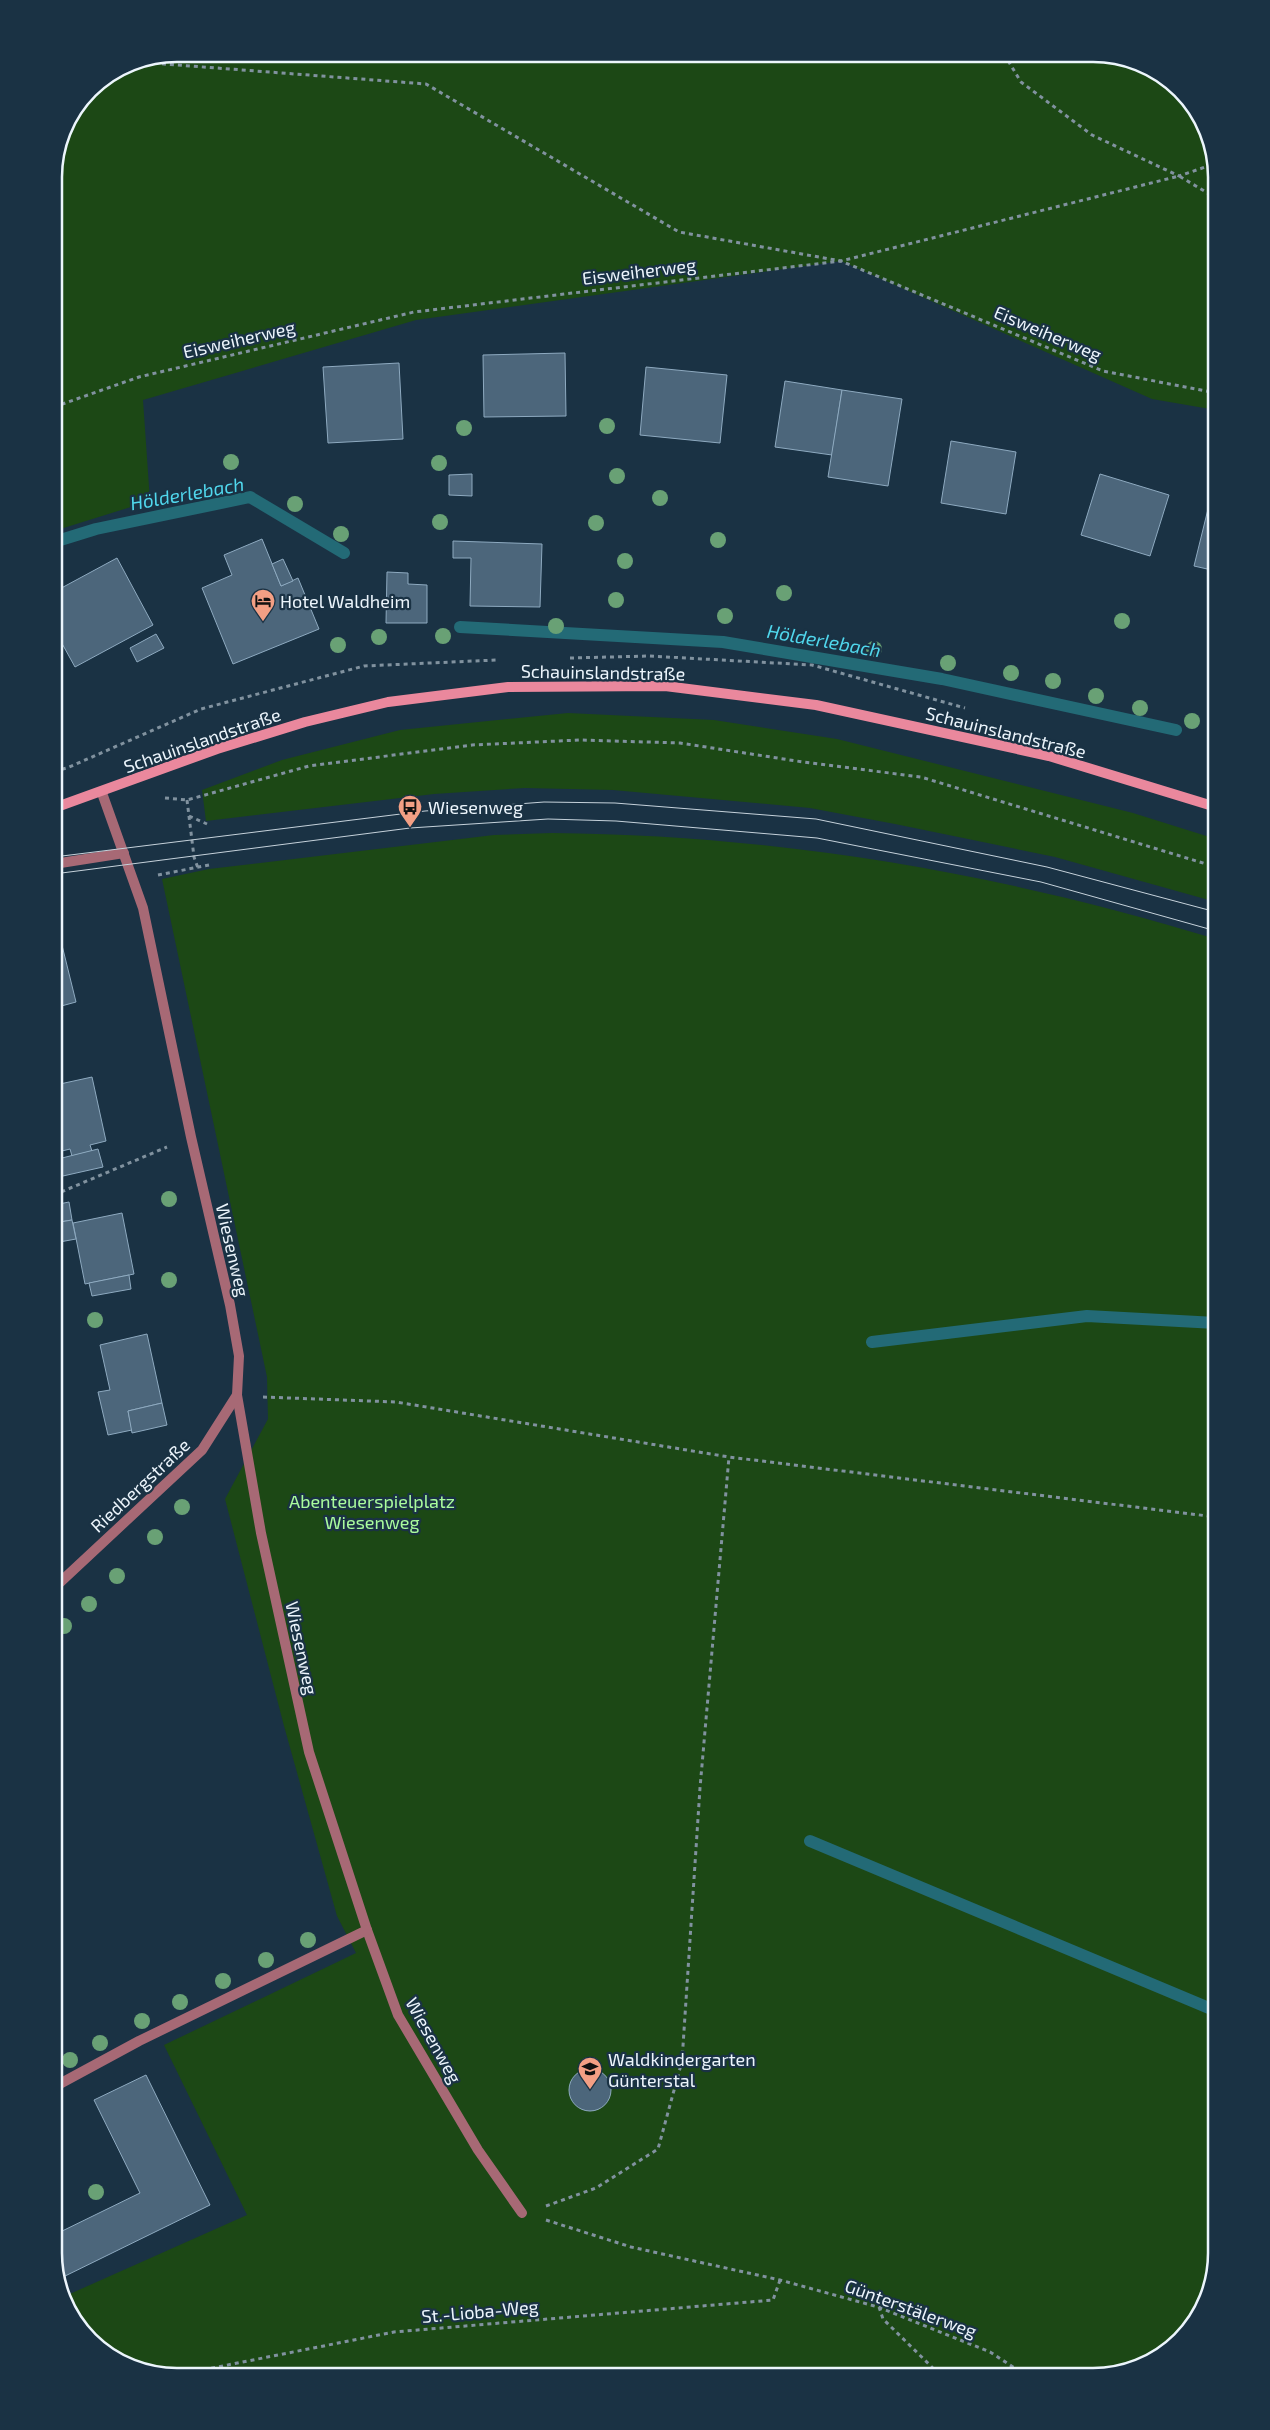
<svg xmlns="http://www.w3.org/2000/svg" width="1270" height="2430" font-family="'Exo 2',sans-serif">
  <rect width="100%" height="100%" fill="#1a3244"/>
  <g fill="#1c4815">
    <path d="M177,54H1101L1168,79L1207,130L1216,177V410L1152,399L841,261L416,320L143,400L150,501L54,531V169L63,130L90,90L130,63Z"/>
    <path d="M568,713L714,720L837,739L1133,813L1216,839V902L1055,857L895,824L810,808L613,790L525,788L434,794L206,821L202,790L282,760L400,730Z"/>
    <path d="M552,833C778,835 1001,873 1216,939V2253L1195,2322L1140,2367L1093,2376H169L108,2355L63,2300V2297L247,2215L164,2045L356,1953L337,1916L284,1726L225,1499L268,1419L267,1377L162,879L209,869L494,835Z"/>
  </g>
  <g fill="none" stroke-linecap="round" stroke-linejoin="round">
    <g stroke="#236a76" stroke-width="12">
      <path d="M54,542L96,529L250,497L344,553"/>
      <path d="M460,627L723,642L942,679L1176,730"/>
      <path d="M872,1342L1087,1316L1216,1323"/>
      <path d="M810,1841L1216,2011"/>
    </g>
  </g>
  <g fill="#4c667b" stroke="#8eaac0">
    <path d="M565,353L566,416L484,417L483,355Z"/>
    <path d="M399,363L403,439L328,443L323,367Z"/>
    <path d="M646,367L727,375L720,443L640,435Z"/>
    <path d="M785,381L842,390L832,455L775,447Z"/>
    <path d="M842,390L902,399L888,486L828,477Z"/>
    <path d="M951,441L1016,452L1006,514L941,503Z"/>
    <path d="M472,474V496L449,495V475Z"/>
    <path d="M1100,474L1169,495L1150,556L1081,535Z"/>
    <path d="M1209,505L1216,507V571L1194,566Z"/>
    <path d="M262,539L281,586L298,578L319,629L233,664L202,588L232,575L224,555Z"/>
    <path d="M453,541L542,544L540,607L470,606L471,558H453Z"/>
    <path d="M117,558L153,625L75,667L54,629V592Z"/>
    <path d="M283,559L293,581L281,586L272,564Z"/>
    <path d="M387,572L408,573V584L427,585V623H386Z"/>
    <path d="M156,634L164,648L137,662L130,648Z"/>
    <path d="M58,929L76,1002L54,1008V930Z"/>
    <path d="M92,1077L106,1141L90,1145L92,1151L72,1156L70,1149L54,1153V1079L59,1078L60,1084Z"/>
    <path d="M98,1149L103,1167L54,1178V1160Z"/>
    <path d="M69,1202L72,1220L54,1223V1205Z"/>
    <path d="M122,1213L134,1274L85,1284L73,1223Z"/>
    <path d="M72,1220L76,1239L54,1243V1223Z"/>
    <path d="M129,1275L131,1289L92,1296L89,1283Z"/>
    <path d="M147,1334L162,1403L128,1411L132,1430L108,1435L98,1392L110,1390L100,1345Z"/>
    <path d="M162,1403L167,1425L132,1433L128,1411Z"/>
    <path d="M54,1512L62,1525L54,1531Z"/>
    <circle cx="590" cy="2090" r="21"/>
    <path d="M146,2075L210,2205L59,2279L54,2253V2235L140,2193L94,2100Z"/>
  </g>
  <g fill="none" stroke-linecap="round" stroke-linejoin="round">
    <g stroke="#81929f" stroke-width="3" stroke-dasharray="4 4" stroke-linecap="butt">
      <path d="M1004,54L1021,82L1092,135L1179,176L1214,164"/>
      <path d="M138,62L426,84L679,232L841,261L1179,176L1216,198"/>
      <path d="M54,407L139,377L414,312L841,261L1103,371L1216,393"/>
      <path d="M570,658L649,656L812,665L965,708"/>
      <path d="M54,771L67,768L201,709L364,666L496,660"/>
      <path d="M165,798L187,800L309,766L472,745L580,740L680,743L803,762L921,777L1216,867"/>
      <path d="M187,800L194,857L198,868"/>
      <path d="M189,816L207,824"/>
      <path d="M158,875L209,865"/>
      <path d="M54,1195L167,1147"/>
      <path d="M263,1397L396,1402L729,1457L1216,1517"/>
      <path d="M546,2206L596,2188L658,2149L682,2061L700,1788L729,1457"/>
      <path d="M546,2220L631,2247L780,2280L878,2307L990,2352L1027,2376"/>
      <path d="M879,2307L883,2319L941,2376"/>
      <path d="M172,2376L394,2332L773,2300L780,2280"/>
    </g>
    <g stroke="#a76975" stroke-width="10">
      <path d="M54,864L124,853"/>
      <path d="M237,1395L261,1533L309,1752L367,1930L398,2015L478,2150L522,2213"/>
      <path d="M54,2087L139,2041L367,1930"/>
    </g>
    <path stroke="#a76975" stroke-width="10" d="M54,1588L202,1450L237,1395L239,1356L230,1305L191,1137L143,908L102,793"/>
    <path stroke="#ea889d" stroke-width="10" d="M54,808L217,749L305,722L388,702L508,687L665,686L816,705L1049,756L1216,807"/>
    <g stroke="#c6d2db" stroke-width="1">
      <path d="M54,857L425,811L544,802L615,803L816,819L1047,867L1216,912"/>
      <path d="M54,874L410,828L548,819L616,821L817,838L1041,882L1216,931"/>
    </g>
  </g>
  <g fill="#69a175">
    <circle cx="607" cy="426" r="8"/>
    <circle cx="464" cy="428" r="8"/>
    <circle cx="231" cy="462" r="8"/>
    <circle cx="439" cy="463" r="8"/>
    <circle cx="617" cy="476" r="8"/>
    <circle cx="660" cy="498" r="8"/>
    <circle cx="295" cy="504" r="8"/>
    <circle cx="440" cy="522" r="8"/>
    <circle cx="596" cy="523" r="8"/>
    <circle cx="341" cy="534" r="8"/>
    <circle cx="718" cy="540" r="8"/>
    <circle cx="625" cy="561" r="8"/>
    <circle cx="784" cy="593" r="8"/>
    <circle cx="616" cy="600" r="8"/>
    <circle cx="725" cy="616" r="8"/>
    <circle cx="1122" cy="621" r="8"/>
    <circle cx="556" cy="626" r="8"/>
    <circle cx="443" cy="636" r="8"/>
    <circle cx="379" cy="637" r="8"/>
    <circle cx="338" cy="645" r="8"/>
    <circle cx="874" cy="649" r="8"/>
    <circle cx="948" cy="663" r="8"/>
    <circle cx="1011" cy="673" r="8"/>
    <circle cx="1053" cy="681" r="8"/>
    <circle cx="1096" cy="696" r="8"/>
    <circle cx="1140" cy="708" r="8"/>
    <circle cx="1192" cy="721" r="8"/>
    <circle cx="169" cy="1199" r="8"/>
    <circle cx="169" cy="1280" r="8"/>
    <circle cx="95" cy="1320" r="8"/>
    <circle cx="182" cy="1507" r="8"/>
    <circle cx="155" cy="1537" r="8"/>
    <circle cx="117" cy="1576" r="8"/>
    <circle cx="89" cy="1604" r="8"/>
    <circle cx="64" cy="1626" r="8"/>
    <circle cx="308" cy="1940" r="8"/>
    <circle cx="266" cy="1960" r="8"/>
    <circle cx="223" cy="1981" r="8"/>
    <circle cx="180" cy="2002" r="8"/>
    <circle cx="142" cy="2021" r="8"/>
    <circle cx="100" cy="2043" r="8"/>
    <circle cx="70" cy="2060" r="8"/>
    <circle cx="96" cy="2192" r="8"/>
  </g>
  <defs>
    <symbol id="hotel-pin" viewBox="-11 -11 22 30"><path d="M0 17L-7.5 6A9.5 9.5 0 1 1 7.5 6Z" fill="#f39f84" stroke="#1a3244"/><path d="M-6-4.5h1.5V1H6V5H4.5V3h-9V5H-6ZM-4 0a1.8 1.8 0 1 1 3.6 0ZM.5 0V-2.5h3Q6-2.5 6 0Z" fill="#111"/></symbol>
    <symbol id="bus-pin" viewBox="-11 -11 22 30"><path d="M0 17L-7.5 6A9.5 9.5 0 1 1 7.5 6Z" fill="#f39f84" stroke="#1a3244"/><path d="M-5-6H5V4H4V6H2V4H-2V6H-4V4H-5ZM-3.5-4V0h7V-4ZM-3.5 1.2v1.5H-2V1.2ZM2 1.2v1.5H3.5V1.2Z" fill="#111"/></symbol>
    <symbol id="school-pin" viewBox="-11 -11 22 30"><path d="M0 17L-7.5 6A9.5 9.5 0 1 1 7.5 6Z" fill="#f39f84" stroke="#1a3244"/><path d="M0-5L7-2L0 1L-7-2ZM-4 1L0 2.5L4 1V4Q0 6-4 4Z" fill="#111"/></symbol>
  </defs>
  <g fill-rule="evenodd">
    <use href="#hotel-pin" x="249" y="587" width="28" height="38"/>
    <use href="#bus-pin" x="396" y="793" width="28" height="38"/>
    <use href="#school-pin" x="576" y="2055" width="28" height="38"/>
  </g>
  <g text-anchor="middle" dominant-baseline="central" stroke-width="4.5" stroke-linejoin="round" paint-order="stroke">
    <g font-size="18" fill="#ecf5fc" stroke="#1a3244">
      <text transform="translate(639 271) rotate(-7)">Eisweiherweg</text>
      <text transform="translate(1048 333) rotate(23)">Eisweiherweg</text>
      <text transform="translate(239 339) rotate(-13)">Eisweiherweg</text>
      <text transform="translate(603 672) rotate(1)">Schauinslandstraße</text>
      <text transform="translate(1006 732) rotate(14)">Schauinslandstraße</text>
      <text transform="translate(202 740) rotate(-19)">Schauinslandstraße</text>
      <text transform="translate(233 1250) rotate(77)">Wiesenweg</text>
      <text transform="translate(140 1485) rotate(-43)">Riedbergstraße</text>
      <text transform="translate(302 1648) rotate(78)">Wiesenweg</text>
      <text transform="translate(434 2040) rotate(61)">Wiesenweg</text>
      <text transform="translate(911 2308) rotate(20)">Günterstälerweg</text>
      <text transform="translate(480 2311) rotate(-5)">St.-Lioba-Weg</text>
    </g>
    <g font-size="18" fill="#ecf5fc" stroke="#1a3244" text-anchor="start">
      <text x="280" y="601">Hotel Waldheim</text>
      <text x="428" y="807">Wiesenweg</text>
      <text x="608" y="2059">Waldkindergarten<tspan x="608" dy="21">Günterstal</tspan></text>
    </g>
    <g font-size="18" fill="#aafc9d" stroke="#1a3244">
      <text x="372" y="1501">Abenteuerspielplatz<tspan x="372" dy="21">Wiesenweg</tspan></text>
    </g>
    <g font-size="19" font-style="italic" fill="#50d7ed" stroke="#1a3244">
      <text transform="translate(187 493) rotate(-10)">Hölderlebach</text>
      <text transform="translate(824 640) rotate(10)">Hölderlebach</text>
    </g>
  </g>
  <path d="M0 0H1270V2430H0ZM177 62H1093A115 115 0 0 1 1208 177V2253A115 115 0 0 1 1093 2368H177A115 115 0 0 1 62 2253V177A115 115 0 0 1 177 62Z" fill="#1a3244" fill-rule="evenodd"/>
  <path fill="none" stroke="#ecf5fc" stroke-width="2.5" d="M177 62H1093A115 115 0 0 1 1208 177V2253A115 115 0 0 1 1093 2368H177A115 115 0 0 1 62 2253V177A115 115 0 0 1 177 62Z"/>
</svg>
